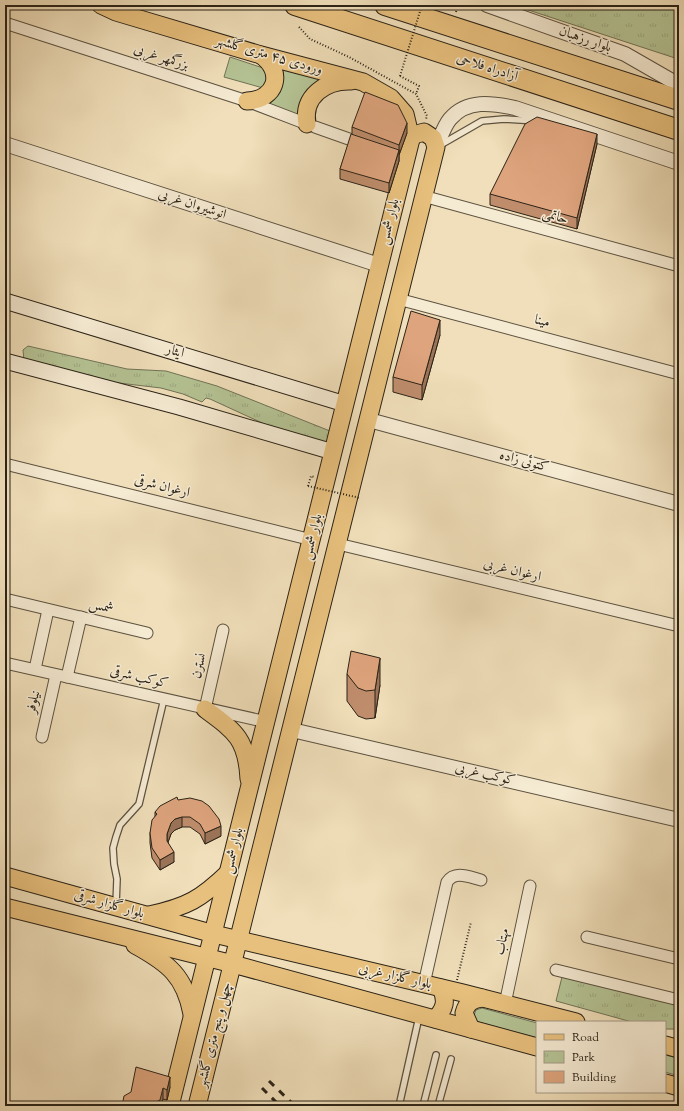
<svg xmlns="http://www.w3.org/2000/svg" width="684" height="1111" font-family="'Sorts Mill Goudy',Amiri,serif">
  <defs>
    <pattern id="park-tufts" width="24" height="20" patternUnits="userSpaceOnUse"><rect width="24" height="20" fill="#b5c394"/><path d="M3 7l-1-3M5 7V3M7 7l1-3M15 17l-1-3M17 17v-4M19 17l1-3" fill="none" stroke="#9ca77f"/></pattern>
  </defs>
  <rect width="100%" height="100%" fill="#f0dfba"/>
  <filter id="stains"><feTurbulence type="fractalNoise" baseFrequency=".005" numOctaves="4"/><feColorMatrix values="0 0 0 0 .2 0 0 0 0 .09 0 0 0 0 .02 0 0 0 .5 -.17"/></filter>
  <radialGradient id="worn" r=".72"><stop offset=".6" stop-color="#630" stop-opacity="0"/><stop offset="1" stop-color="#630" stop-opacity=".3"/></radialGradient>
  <g fill="#b5c394" stroke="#707356">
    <path d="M230,57L266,69L271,73L263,88L224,77Z"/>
    <path d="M276,63L332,78L302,117L265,102Z"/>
    <path d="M482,1008L537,1023V1038L475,1021L474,1015L476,1010Z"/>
    <path d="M665,1055L679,1058V1076L665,1072Z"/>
  </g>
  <g fill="url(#park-tufts)" stroke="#707356">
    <path d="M513,5H663L679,10V48L675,58Z"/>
    <path d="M28,346L127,369L166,371L217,386L330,431L327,447L284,433L210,399L206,398L202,402L183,394L161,388L102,381L24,361L23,350Z"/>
    <path d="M562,977L679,1005V1029H665V1022H632L556,1001Z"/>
  </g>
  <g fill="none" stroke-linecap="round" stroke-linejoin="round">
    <defs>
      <g id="service">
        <path d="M442,144L482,121L504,119L537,121"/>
        <path d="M116,905L117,879L114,864L113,848L116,837L120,825L139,804L164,699"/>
        <path d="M399,1106L419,1017"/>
        <path d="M423,1106L436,1055"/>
        <path d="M438,1106L451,1059"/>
      </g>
      <g id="minor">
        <path d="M5,23L247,101L307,124"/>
        <path d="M315,127L363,144"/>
        <path d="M423,196L679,266"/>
        <path d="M398,299L679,374"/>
        <path d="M5,464L312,540"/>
        <path d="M338,544L679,626"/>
        <path d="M5,599L147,633"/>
        <path d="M5,663L267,722"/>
        <path d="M35,669L48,610"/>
        <path d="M67,677L81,617"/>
        <path d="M205,709L223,630"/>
        <path d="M42,737L56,675"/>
        <path d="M587,937L679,959"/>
        <path d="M556,970L679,1000"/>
        <path d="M424,984L447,882C455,870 469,877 481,880"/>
        <path d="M505,1004L530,886"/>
      </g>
      <g id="tertiary">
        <path d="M487,5L625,54L679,85"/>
        <path d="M5,144L379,265"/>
        <path d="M436,147C440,139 444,126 450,119C467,99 492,103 515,108L679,163"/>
        <path d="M369,420L679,504"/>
        <path d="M292,730L679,820"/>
      </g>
      <g id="secondary">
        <path d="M5,301L345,404"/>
        <path d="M5,361L179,407L333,452"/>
      </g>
      <g id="primary">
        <path d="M101,5L116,12L261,55L363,82L391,98L405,114L411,139L170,1106"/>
        <path d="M247,101C276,100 285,72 261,55"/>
        <path d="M307,124C302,96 326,80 351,81"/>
        <path d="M205,709C235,731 247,739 249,779"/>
        <path d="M5,876L214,934L463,993L576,1022"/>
        <path d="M5,907L233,964L537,1047"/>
        <path d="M149,915C187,907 201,899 229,872"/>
        <path d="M135,945C168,963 185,976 192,1014"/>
        <path d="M435,1019C445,1009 447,1001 441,988"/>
        <path d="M471,1029L464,1013C467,1002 472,1000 482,998"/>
        <path d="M665,1045L679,1049"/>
        <path d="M665,1083L679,1087"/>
        <path d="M197,1106L436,147L433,138L424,132L414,135L411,139"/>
      </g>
      <g id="motorway">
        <path d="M295,5L679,130"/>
        <path d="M385,5L679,100"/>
      </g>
    </defs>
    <use href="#service" stroke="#5c5240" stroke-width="8"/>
    <use href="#minor" stroke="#5c5240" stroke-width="13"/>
    <use href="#tertiary" stroke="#5c5240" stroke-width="16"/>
    <use href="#secondary" stroke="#2b2317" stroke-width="17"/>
    <use href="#primary" stroke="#2b2317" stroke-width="19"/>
    <use href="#motorway" stroke="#2b2317" stroke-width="22"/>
    <g stroke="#2b2317" stroke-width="2" stroke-dasharray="1 2" stroke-linecap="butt">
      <path d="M456,12L458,5"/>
      <path d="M299,27L310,39L349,57L416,94L427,116L426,119"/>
      <path d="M400,76L419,86L416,94"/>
      <path d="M308,486L311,476L314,477"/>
      <path d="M457,980L471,922"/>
    </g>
    <use href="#service" stroke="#f5ead2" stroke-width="5.5"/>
    <use href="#minor" stroke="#f5ead2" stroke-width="11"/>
    <use href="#tertiary" stroke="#f5ead2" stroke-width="14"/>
    <use href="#secondary" stroke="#f5ead2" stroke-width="15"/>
    <use href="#primary" stroke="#e8c07d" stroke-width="17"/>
    <use href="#motorway" stroke="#e8c07d" stroke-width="20"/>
    <g stroke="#2b2317" stroke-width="3" stroke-dasharray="7 7" stroke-linecap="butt">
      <path d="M269,1081L295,1106"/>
      <path d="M262,1088L280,1106"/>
    </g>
    <g stroke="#2b2317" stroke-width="2" stroke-dasharray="1 2" stroke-linecap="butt">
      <path d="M400,76L422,5"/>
      <path d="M308,486L360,498"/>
    </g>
  </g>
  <g fill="#bf8d6c" stroke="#2b2317">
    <path d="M352,127L407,133L399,155V161L389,193L340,179V169L352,134Z"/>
    <path d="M597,144L577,229L490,205V194Z"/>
    <path d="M440,335L422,400L393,392V377Z"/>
    <path d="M347,674L380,685L375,718L366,719L358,716L347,701Z"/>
    <path d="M178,800L221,836L205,844L200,834L190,827H182L175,830L171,834L168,842L174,862L160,870L152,858L150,843V833L155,817V812Z"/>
    <path d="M170,1087L167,1100L131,1092Z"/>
  </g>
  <g fill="#9b7358" stroke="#2b2317">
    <path d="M407,123V133L399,155V145Z"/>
    <path d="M597,134V144L577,229V218Z"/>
    <path d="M399,150V161L389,193V183Z"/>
    <path d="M440,320V335L422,400V385Z"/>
    <path d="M380,658V685L375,718V690Z"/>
    <path d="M182,817V827L175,830L171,834L167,845V834L171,823L175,819Z"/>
    <path d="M221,826V836L205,844V833Z"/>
    <path d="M174,852V862L160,870V860Z"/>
    <path d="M170,1077V1087L167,1100V1090Z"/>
    <path d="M163,1088V1099L161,1106H149Z"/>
  </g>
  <g fill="#dea47d" stroke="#2b2317">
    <path d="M365,92L398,105L407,123L399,145L352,127Z"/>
    <path d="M537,117L597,134L577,218L490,194L525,124Z"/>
    <path d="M351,134L399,150L389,183L340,169Z"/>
    <path d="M411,311L440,320L422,385L393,377Z"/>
    <path d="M351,651L380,658L375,690L366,691L358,688L347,674Z"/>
    <path d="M177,797L178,800L190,798L202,801L209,806L219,819L221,826L205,833L200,824L190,817H182L175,819L171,823L167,834V841L174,852L160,860L152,848L150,833L152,820L157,814L155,812L160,806Z"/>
    <path d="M136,1067L170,1077L167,1090L163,1088L160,1100L149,1106H122L124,1096L131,1092Z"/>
  </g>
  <g text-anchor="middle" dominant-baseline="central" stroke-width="3" stroke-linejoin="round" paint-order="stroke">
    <g font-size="14" fill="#2b2317" stroke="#f5ead2">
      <text transform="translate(585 40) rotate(19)">بلوار رزهبان</text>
      <text transform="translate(269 56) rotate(16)">ورودی ۴۵ متری گلشهر</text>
      <text transform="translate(161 58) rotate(18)">بزرگمهر غربی</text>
      <text transform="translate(487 68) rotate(18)">آزادراه فلاحی</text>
      <text transform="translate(192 205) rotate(18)">انوشیروان غربی</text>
      <text transform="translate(555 217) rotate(16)">حاتمی</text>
      <text transform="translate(390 222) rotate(-76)">بلوار شمس</text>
      <text transform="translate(542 322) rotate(15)">مینا</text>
      <text transform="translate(175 352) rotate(16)">ایثار</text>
      <text transform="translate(524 462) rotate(15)">کتوئی زاده</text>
      <text transform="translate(162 487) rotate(14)">ارغوان شرقی</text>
      <text transform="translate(313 537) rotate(-76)">بلوار شمس</text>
      <text transform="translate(512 571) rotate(14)">ارغوان غربی</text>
      <text transform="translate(101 607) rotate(13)">شمس</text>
      <text transform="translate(200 666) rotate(-77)">نسترن</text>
      <text transform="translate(139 678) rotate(13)">کوکب شرقی</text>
      <text transform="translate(34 702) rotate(-77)">نیلوفر</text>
      <text transform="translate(485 775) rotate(13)">کوکب غربی</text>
      <text transform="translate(234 851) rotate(-76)">بلوار شمس</text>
      <text transform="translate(109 905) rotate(16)">بلوار گلزار شرقی</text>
      <text transform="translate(503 942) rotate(-78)">مهتاب</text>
      <text transform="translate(395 977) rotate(13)">بلوار گلزار غربی</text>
      <text transform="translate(215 1035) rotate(-76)">چهل و پنج متری گلشهر</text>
    </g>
  </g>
  <rect width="684" height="1111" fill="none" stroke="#f0dfba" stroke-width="20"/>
  <rect x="6" y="6" width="672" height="1099" fill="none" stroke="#2b2317" stroke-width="2"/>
  <rect x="10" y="10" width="664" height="1091" fill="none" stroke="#2b2317"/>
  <rect x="536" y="1021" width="130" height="72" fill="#f5ead2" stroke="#a49a87"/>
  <rect x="544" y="1034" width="20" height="6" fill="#e8c07d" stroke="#a49a87"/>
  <text x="572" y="1041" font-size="12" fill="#2b2317">Road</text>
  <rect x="544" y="1051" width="20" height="12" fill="url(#park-tufts)" stroke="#a49a87"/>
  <text x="572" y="1061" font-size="12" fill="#2b2317">Park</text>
  <rect x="544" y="1071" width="20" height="12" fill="#dea47d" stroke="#a49a87"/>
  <text x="572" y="1081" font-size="12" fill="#2b2317">Building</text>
  <rect width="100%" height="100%" filter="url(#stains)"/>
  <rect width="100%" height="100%" fill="url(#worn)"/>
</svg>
